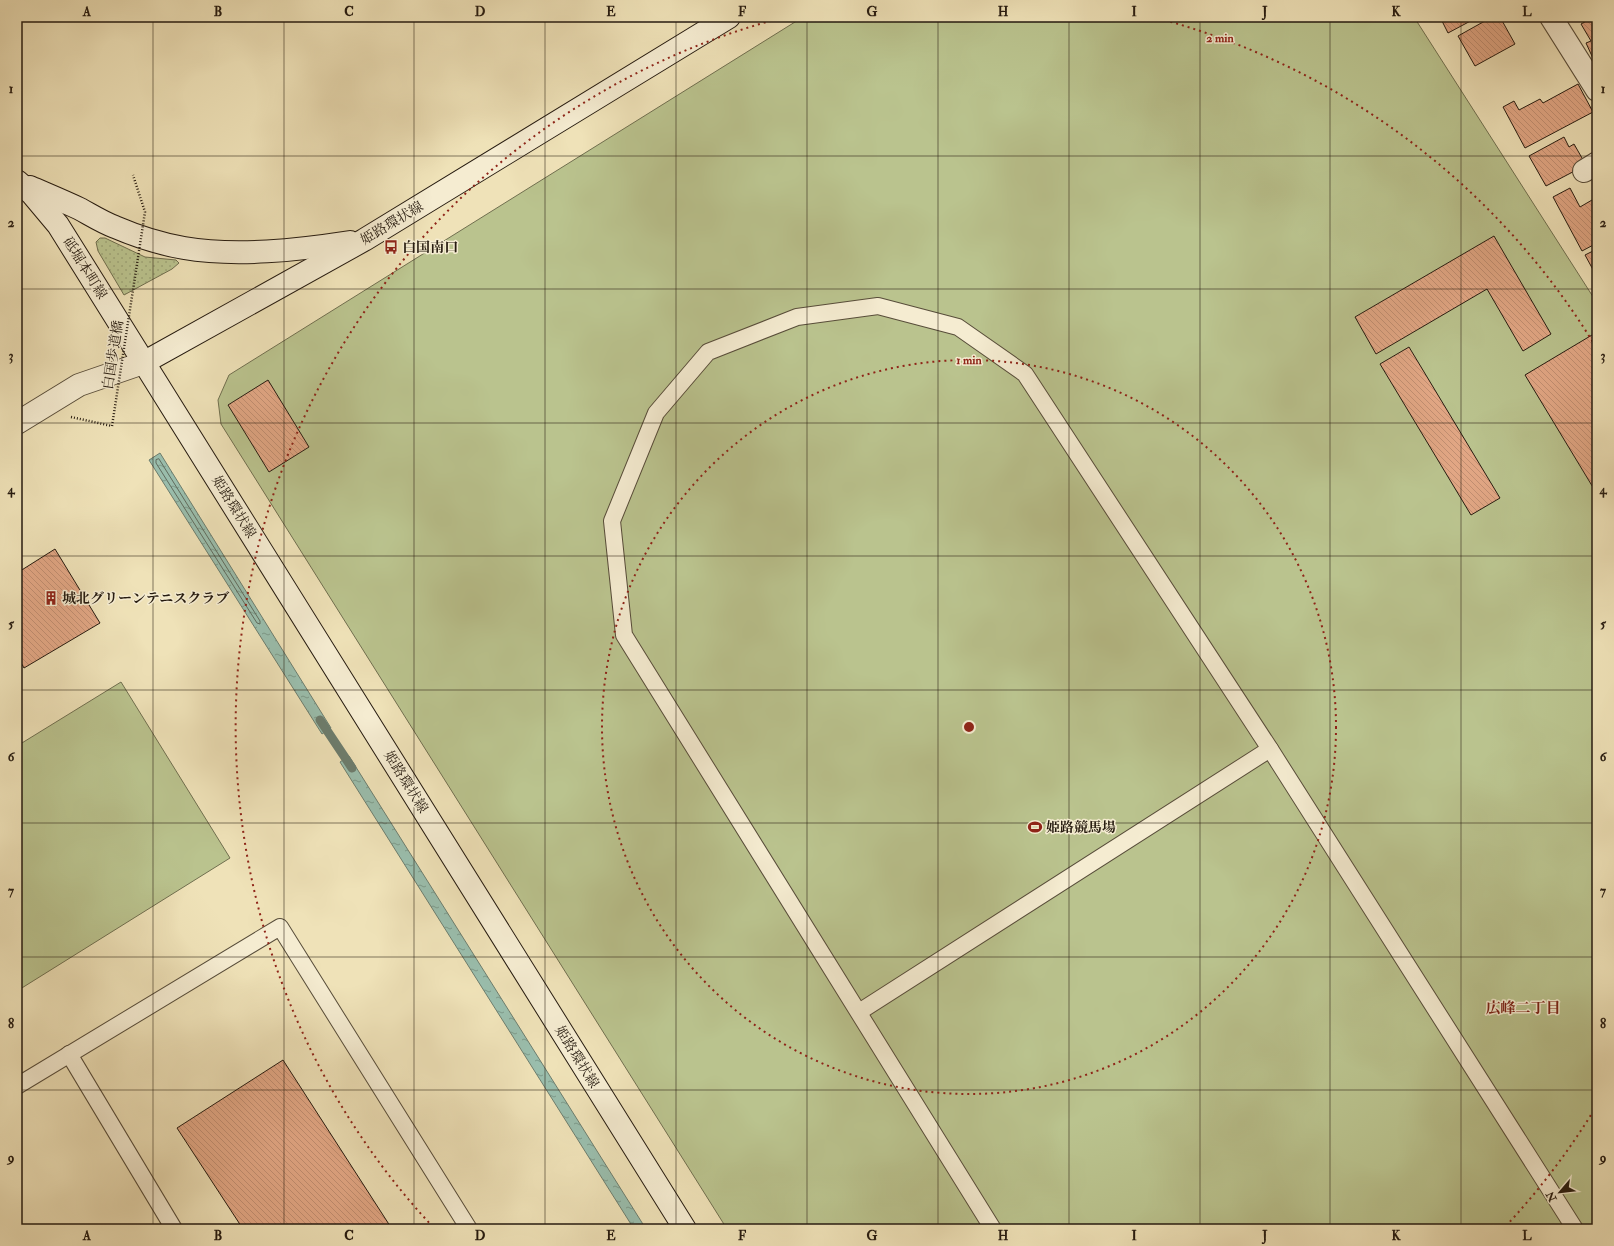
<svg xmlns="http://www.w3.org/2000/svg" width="1614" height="1246" font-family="'IM FELL Double Pica','Noto Serif JP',serif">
  <defs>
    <pattern id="grass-dots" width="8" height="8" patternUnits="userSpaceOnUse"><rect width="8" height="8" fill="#bac38e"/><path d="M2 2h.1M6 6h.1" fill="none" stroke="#a0a779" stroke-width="1.8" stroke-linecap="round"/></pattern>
    <pattern id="water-ripples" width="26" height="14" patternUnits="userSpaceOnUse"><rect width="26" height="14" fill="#9abead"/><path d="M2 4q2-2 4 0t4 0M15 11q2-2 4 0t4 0" fill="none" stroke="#7d9a8b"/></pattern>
    <pattern id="building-back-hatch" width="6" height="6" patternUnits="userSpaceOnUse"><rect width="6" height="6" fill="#e2a785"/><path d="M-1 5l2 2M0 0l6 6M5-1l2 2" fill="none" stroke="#c28f72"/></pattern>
  </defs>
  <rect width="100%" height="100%" fill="#efe2b8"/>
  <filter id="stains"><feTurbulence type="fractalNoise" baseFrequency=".005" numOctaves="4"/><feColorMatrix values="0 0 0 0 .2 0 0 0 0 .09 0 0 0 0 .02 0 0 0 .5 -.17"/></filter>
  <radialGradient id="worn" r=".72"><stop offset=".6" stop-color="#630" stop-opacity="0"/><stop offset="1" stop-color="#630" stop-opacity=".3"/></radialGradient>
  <path fill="url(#grass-dots)" stroke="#706f4f" d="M100,238H105L145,257L176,260L179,263L172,269L124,295L98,251L96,242Z"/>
  <g fill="#bac38e" stroke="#706f4f">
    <path d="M803,17H1414L1597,303V1229H727L221,424L218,400L229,375Z"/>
    <path d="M121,682L230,858L17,991V746Z"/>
  </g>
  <g fill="url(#water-ripples)" stroke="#6c7d6e">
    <path d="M160,453L331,728L322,734L149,460Z"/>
    <path d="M349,756L646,1229H634L340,762Z"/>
  </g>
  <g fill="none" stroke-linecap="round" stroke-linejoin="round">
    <path stroke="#606c5e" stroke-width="1" d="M159,459L260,621V624L257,623L156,463V460Z"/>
    <path stroke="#6c7d6e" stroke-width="9" d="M320,720L352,768"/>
  </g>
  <g fill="url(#building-back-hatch)" stroke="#261b10">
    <path d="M1440,17H1478L1448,33Z"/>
    <path d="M1492,17H1500L1515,44L1475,66L1458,36Z"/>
    <path d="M1594,17H1597L1596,65L1586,43L1591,41L1581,24Z"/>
    <path d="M1578,84L1593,112L1525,148L1503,107L1514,101L1519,110L1540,99L1543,103Z"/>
    <path d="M1564,137L1569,147L1574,144L1586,165L1546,186L1529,156Z"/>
    <path d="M1570,188L1580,207L1592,200L1597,210V243L1582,251L1553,197Z"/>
    <path d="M1494,236L1551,334L1523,351L1487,289L1376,354L1355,317Z"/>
    <path d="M1597,249V277L1585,255Z"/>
    <path d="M1597,332V494L1525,375Z"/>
    <path d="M1409,347L1500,498L1471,515L1380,364Z"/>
    <path d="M268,380L309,447L269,472L228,405Z"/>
    <path d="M55,549L100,623L24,668L17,656V573Z"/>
    <path d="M283,1060L392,1229H243L177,1128Z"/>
  </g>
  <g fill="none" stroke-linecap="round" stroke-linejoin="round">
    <defs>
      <g id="service">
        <path d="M859,1012L1270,749"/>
        <path d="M69,1054L174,1229"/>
        <path d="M17,1086L280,927L469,1229"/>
        <path d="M993,1229L624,635L612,521L656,413L708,352L797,317L878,306L958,327L1025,374L1270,749L1575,1229"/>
      </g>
      <g id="minor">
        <path d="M1551,17L1597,90"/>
        <path d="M1584,171L1597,163"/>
      </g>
      <path id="tertiary" d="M17,423L79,385L143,363"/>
      <g id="secondary">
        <path d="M17,181L32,194L58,225L685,1229"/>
        <path d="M30,187C46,194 63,201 80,209C91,215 102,222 115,227C136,236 161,244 184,248C236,257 298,250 350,242"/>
        <path d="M143,363L364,240L729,17"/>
      </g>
    </defs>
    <use href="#service" stroke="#584d3a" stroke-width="18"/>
    <use href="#minor" stroke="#584d3a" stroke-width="24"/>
    <use href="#tertiary" stroke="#584d3a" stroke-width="24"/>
    <use href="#secondary" stroke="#261b10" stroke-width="24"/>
    <use href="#service" stroke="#f5ecd1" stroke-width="16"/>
    <use href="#minor" stroke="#f5ecd1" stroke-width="22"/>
    <use href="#tertiary" stroke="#f5ecd1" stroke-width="22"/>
    <use href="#secondary" stroke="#f5ecd1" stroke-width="22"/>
    <path stroke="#261b10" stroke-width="2.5" stroke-dasharray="1 2" stroke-linecap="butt" d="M71,417L112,426L145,212L133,175"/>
  </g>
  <path fill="none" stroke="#261b10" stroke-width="1" stroke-opacity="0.55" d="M153,17V1229M284,17V1229M414,17V1229M545,17V1229M676,17V1229M807,17V1229M938,17V1229M1069,17V1229M1200,17V1229M1330,17V1229M1461,17V1229M17,156H1597M17,289H1597M17,423H1597M17,556H1597M17,690H1597M17,823H1597M17,957H1597M17,1090H1597"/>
  <g fill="none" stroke="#8f2418" stroke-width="2" stroke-dasharray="2 4">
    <circle cx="969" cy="727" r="367"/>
    <path d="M1594 1110A733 733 0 0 1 1505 1227M433 1227A733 733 0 0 1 785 17M1153 17A733 733 0 0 1 1594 344"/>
  </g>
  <defs>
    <symbol id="bus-bare" viewBox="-9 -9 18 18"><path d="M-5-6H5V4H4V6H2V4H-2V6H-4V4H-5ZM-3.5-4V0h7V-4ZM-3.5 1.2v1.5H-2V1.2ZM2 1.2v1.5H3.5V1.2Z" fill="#8f2418" stroke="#f5ecd1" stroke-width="2.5" paint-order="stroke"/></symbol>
    <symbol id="building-bare" viewBox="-9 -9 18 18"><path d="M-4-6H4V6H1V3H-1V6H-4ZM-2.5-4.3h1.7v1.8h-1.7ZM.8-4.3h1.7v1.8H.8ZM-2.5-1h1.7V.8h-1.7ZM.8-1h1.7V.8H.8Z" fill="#8f2418" stroke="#f5ecd1" stroke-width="2.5" paint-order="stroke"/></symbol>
    <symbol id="stadium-bare" viewBox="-9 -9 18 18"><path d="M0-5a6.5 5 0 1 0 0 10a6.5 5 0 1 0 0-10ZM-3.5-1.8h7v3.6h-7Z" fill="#8f2418" stroke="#f5ecd1" stroke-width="2.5" paint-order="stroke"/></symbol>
  </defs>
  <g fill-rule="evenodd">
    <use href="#bus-bare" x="381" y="237" width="20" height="20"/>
    <use href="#building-bare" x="41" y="588" width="20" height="20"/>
    <use href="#stadium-bare" x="1025" y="817" width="20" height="20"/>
  </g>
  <g text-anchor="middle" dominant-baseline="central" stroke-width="3" stroke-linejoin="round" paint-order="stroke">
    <g font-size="14" fill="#261b10" stroke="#f5ecd1">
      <text transform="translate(392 223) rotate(-31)">姫路環状線</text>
      <text transform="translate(85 268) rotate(58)">砥堀本町線</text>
      <text transform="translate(113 355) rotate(-81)">白国歩道橋</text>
      <text transform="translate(234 507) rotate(58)">姫路環状線</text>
      <text transform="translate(406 782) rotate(58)">姫路環状線</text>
      <text transform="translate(577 1057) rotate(58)">姫路環状線</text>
    </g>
    <g font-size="14" font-weight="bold" fill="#261b10" stroke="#f5ecd1" text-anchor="start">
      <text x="402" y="247">白国南口</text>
      <text x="62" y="598">城北グリーンテニスクラブ</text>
      <text x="1046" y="827">姫路競馬場</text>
    </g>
    <g font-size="15" font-weight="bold" fill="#7a1f14" stroke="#f5ecd1">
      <text x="1523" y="1008">広峰二丁目</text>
    </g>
  </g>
  <circle cx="969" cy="727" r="6" fill="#8f2418" stroke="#f5ecd1" stroke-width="2"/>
  <g font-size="12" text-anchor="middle" font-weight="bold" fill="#8f2418" stroke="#f5ecd1" stroke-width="3" stroke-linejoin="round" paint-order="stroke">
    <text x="1220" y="42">2 min</text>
    <text x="969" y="364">1 min</text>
  </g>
  <rect width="1614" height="1246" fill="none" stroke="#efe2b8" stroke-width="44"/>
  <g transform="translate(1560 1192) rotate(242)" stroke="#f5ecd1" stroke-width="3" paint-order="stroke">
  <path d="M0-3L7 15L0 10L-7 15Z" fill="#261b10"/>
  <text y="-6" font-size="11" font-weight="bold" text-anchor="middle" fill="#261b10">N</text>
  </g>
  <rect x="22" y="22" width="1570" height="1202" fill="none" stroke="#261b10" stroke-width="1.5"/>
  <g font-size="13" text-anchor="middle" font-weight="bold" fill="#261b10">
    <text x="87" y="16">A</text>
    <text x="218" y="16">B</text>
    <text x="349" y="16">C</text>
    <text x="480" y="16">D</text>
    <text x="611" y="16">E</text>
    <text x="742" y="16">F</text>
    <text x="872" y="16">G</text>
    <text x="1003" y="16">H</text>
    <text x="1134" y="16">I</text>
    <text x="1265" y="16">J</text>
    <text x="1396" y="16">K</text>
    <text x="1527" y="16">L</text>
    <text x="11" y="93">1</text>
    <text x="1603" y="93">1</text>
    <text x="11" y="227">2</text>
    <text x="1603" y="227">2</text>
    <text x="11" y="360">3</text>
    <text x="1603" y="360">3</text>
    <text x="11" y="494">4</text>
    <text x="1603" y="494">4</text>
    <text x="11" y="628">5</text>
    <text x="1603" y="628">5</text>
    <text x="11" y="761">6</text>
    <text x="1603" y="761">6</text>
    <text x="11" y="895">7</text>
    <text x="1603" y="895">7</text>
    <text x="11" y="1028">8</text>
    <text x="1603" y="1028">8</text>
    <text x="11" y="1162">9</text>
    <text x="1603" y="1162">9</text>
    <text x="87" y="1240">A</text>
    <text x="218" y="1240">B</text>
    <text x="349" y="1240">C</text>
    <text x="480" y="1240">D</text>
    <text x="611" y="1240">E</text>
    <text x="742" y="1240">F</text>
    <text x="872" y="1240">G</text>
    <text x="1003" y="1240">H</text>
    <text x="1134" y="1240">I</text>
    <text x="1265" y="1240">J</text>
    <text x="1396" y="1240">K</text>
    <text x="1527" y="1240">L</text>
  </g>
  <rect width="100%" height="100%" filter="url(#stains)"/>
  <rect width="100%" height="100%" fill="url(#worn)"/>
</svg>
